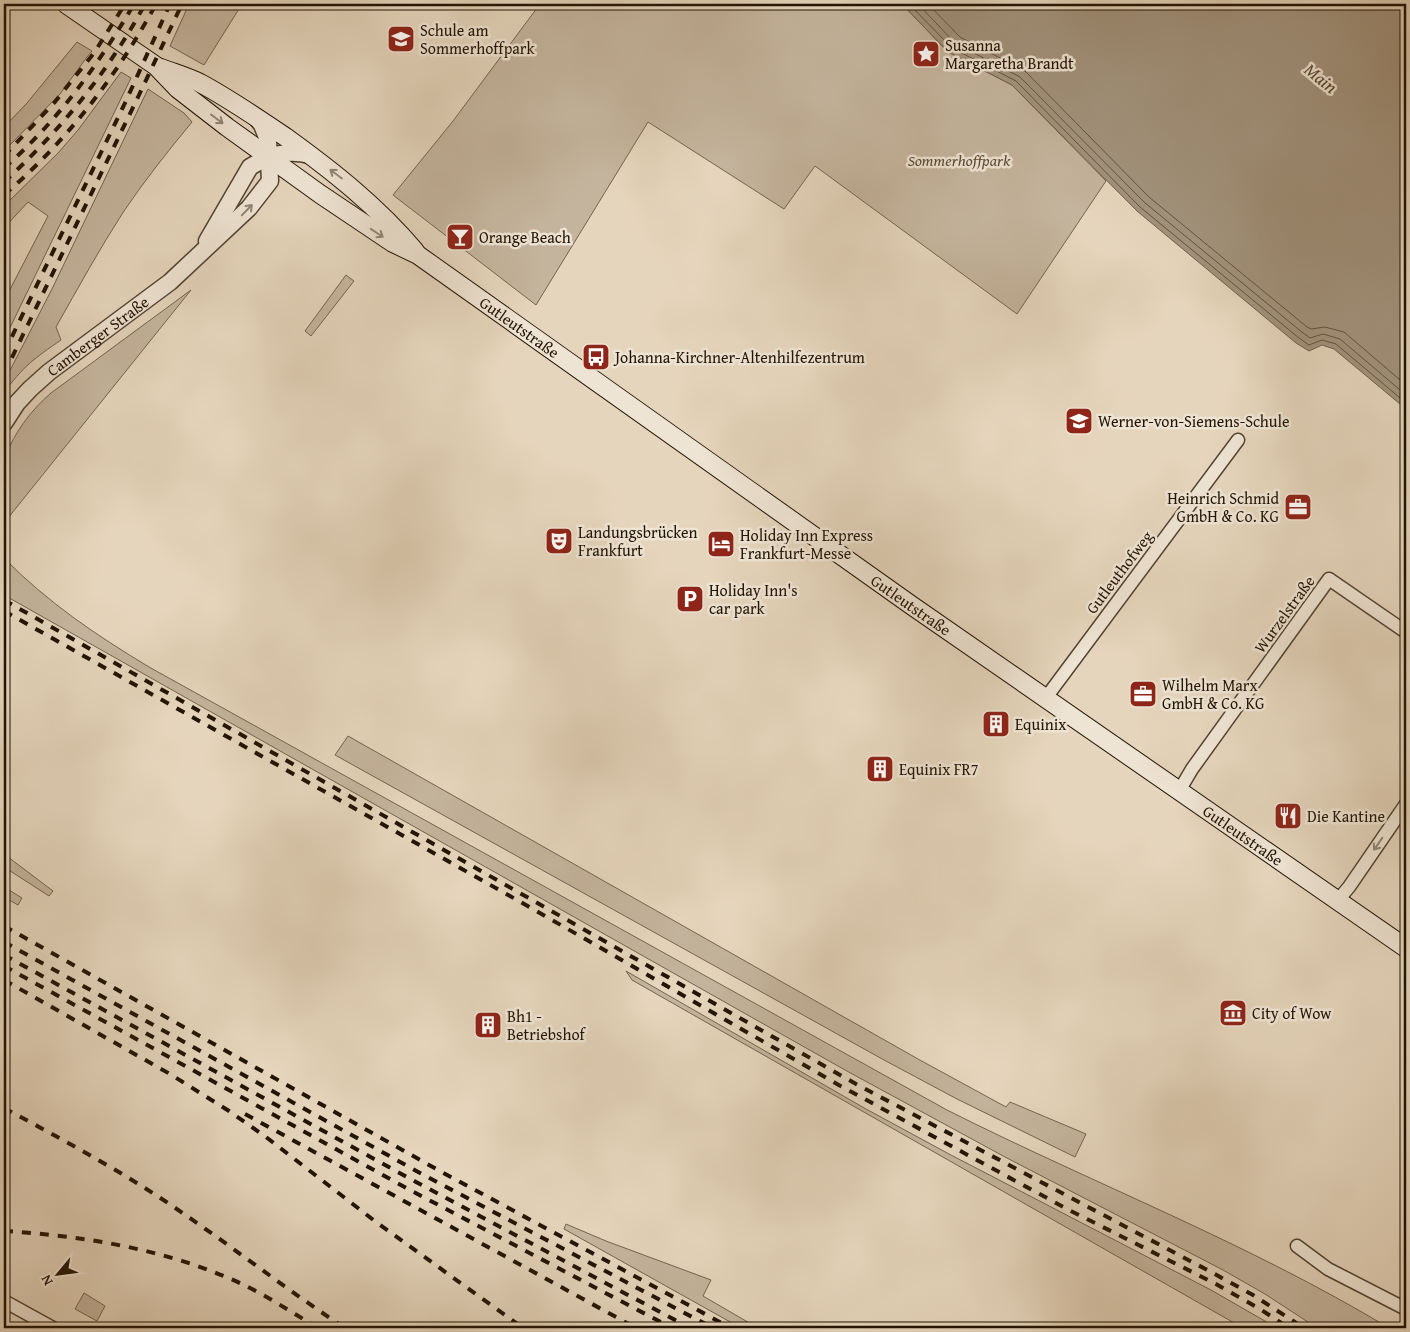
<svg xmlns="http://www.w3.org/2000/svg" width="1410" height="1332" font-family="'Gentium Book Plus',serif">
  <rect width="100%" height="100%" fill="#e5d5bc"/>
  <filter id="stains"><feTurbulence type="fractalNoise" baseFrequency=".004" numOctaves="4"/><feColorMatrix values="0 0 0 0 .2 0 0 0 0 .09 0 0 0 0 .02 0 0 0 .5 -.17"/></filter>
  <radialGradient id="worn" r=".72"><stop offset=".6" stop-color="#630" stop-opacity="0"/><stop offset="1" stop-color="#630" stop-opacity=".3"/></radialGradient>
  <g fill="#c4b49d" stroke="#726450">
    <path d="M189,4H242L204,65L170,46Z"/>
    <path d="M540,4H902L948,52L1012,85L1106,181L1017,314L815,166L784,209L648,122L536,305L393,195L453,121Z"/>
    <path d="M77,42L92,51L87,57L60,94L4,151V127L27,103Z"/>
    <path d="M121,72L131,78L4,340V301L48,216L28,202L4,228V206L58,153L78,130Z"/>
    <path d="M148,89L184,113L192,122C168,151 145,180 124,211C100,248 78,288 56,327L61,340C35,358 22,367 4,393V382L52,289Z"/>
    <path d="M346,275L354,281L311,336L305,331Z"/>
    <path d="M191,290L4,523C4,509 1,471 4,460C13,434 31,410 51,393Z"/>
    <path d="M4,558C47,602 96,635 149,667L947,1110C1094,1184 1248,1243 1389,1328H1317L1265,1294L1223,1270L1005,1157L845,1070L4,595Z"/>
    <path d="M348,736L918,1059L1006,1107L1010,1102L1086,1134L1075,1157L957,1099L884,1060L335,755Z"/>
    <path d="M4,854L53,891L49,896L4,867Z"/>
    <path d="M4,887L22,898L18,905L4,897Z"/>
    <path d="M626,971L866,1109L949,1154L1211,1290L1277,1328H1243L632,980Z"/>
    <path d="M566,1224L606,1241L711,1280L703,1296L758,1328H741L564,1229Z"/>
    <path d="M84,1293L105,1306L97,1321L75,1309Z"/>
  </g>
  <path fill="#a2937d" stroke="#6e604c" d="M902,4H1406V409L1334,349L1322,345L1309,351L1296,343L1137,211L1012,85L948,52Z"/>
  <g fill="none" stroke-linecap="round" stroke-linejoin="round">
    <g stroke="#625440" stroke-width="1">
      <path d="M909,4L952,48L1016,81L1140,207L1299,338L1309,345L1322,340L1336,344L1406,403"/>
      <path d="M918,4L955,43L1020,77L1144,202L1303,333L1310,338L1323,334L1340,339L1406,395"/>
      <path d="M928,4L960,37L1025,71L1149,197L1307,327L1311,329L1325,327L1344,332L1406,385"/>
    </g>
    <defs>
      <g id="minor">
        <path d="M1045,699L1238,440"/>
        <path d="M1179,791L1192,769L1329,579L1406,632"/>
        <path d="M1338,900L1349,887L1406,804"/>
        <path d="M1297,1246L1328,1269L1406,1309"/>
        <path d="M4,1301L53,1328"/>
      </g>
      <g id="tertiary">
        <path d="M207,241L250,167C270,155 286,149 310,155"/>
        <path id="s1" d="M4,423L17,403L30,389L49,372L170,282L249,208L270,181L268,140L262,125L256,117"/>
      </g>
      <g id="secondary">
        <path id="s2" d="M66,4L156,66L178,89L227,127L320,194L393,243L418,255L911,605L1406,948"/>
        <path d="M161,68C174,73 188,77 200,83C230,99 259,119 287,138C334,172 378,207 415,251"/>
      </g>
    </defs>
    <use href="#minor" stroke="#524431" stroke-width="15"/>
    <use href="#tertiary" stroke="#524431" stroke-width="19"/>
    <use href="#secondary" stroke="#211403" stroke-width="20"/>
    <use href="#minor" stroke="#eee4d3" stroke-width="12"/>
    <use href="#tertiary" stroke="#eee4d3" stroke-width="16"/>
    <use href="#secondary" stroke="#eee4d3" stroke-width="18"/>
    <g stroke="#211403" stroke-width="4" stroke-dasharray="9 9" stroke-linecap="butt">
      <path d="M4,156L54,103L94,53L125,4"/>
      <path d="M4,168C57,122 99,64 134,4"/>
      <path d="M4,182C60,131 109,71 145,4"/>
      <path d="M4,195C66,142 117,76 156,4"/>
      <path d="M4,353L125,103L170,4"/>
      <path d="M4,374L139,95L182,4"/>
      <path d="M4,600L856,1084L1211,1272L1253,1295L1304,1328"/>
      <path d="M4,611L533,909L837,1084L1069,1210L1214,1283L1260,1309L1289,1328"/>
      <path d="M4,926L438,1170L731,1328"/>
      <path d="M4,942L420,1173L713,1328"/>
      <path d="M4,955L416,1182L690,1328"/>
      <path d="M4,966L410,1190L672,1328"/>
      <path d="M4,980L170,1074L229,1111L266,1137L376,1222L523,1328"/>
      <path d="M4,1108C65,1141 127,1174 184,1214C238,1251 290,1292 345,1328"/>
      <path d="M245,1114L636,1328"/>
      <path d="M4,1231C87,1236 177,1251 252,1289C275,1301 296,1315 318,1328"/>
    </g>
  </g>
  <defs><path id="oneway-shaft" d="M-6 0H5M1.5-3L5.5 0L1.5 3" fill="none" stroke-width="1.6" stroke-linecap="round" stroke-linejoin="round" transform="scale(1.25)"/></defs>
  <g stroke="#928675">
    <use href="#oneway-shaft" transform="translate(217 119) rotate(37)"/>
    <use href="#oneway-shaft" transform="translate(336 174) rotate(-143)"/>
    <use href="#oneway-shaft" transform="translate(247 210) rotate(-46)"/>
    <use href="#oneway-shaft" transform="translate(377 233) rotate(34)"/>
    <use href="#oneway-shaft" transform="translate(1378 844) rotate(125)"/>
  </g>
  <defs>
    <symbol id="school-square" viewBox="-11 -11 22 22"><rect x="-9" y="-9" width="18" height="18" rx="4" fill="#8f2418" stroke="#eee4d3"/><path d="M0-5L7-2L0 1L-7-2ZM-4 1L0 2.5L4 1V4Q0 6-4 4Z" fill="#fff"/></symbol>
    <symbol id="sight-square" viewBox="-11 -11 22 22"><rect x="-9" y="-9" width="18" height="18" rx="4" fill="#8f2418" stroke="#eee4d3"/><path d="M0-6L1.8-2.2L6-1.7L2.9 1.2L3.7 5.4L0 3.3L-3.7 5.4L-2.9 1.2L-6-1.7L-1.8-2.2Z" fill="#fff"/></symbol>
    <symbol id="bar-square" viewBox="-11 -11 22 22"><rect x="-9" y="-9" width="18" height="18" rx="4" fill="#8f2418" stroke="#eee4d3"/><path d="M-6-5H6L.8 .8V4.5H3.5V6h-7V4.5H-.8V.8Z" fill="#fff"/></symbol>
    <symbol id="bus-square" viewBox="-11 -11 22 22"><rect x="-9" y="-9" width="18" height="18" rx="4" fill="#8f2418" stroke="#eee4d3"/><path d="M-5-6H5V4H4V6H2V4H-2V6H-4V4H-5ZM-3.5-4V0h7V-4ZM-3.5 1.2v1.5H-2V1.2ZM2 1.2v1.5H3.5V1.2Z" fill="#fff"/></symbol>
    <symbol id="office-square" viewBox="-11 -11 22 22"><rect x="-9" y="-9" width="18" height="18" rx="4" fill="#8f2418" stroke="#eee4d3"/><path d="M-6-3h4V-5.5h4V-3h4V5H-6ZM-1-4.5V-3h2v-1.5ZM-6 0V1H6V0Z" fill="#fff"/></symbol>
    <symbol id="theatre-square" viewBox="-11 -11 22 22"><rect x="-9" y="-9" width="18" height="18" rx="4" fill="#8f2418" stroke="#eee4d3"/><path d="M-5-5.5Q0-4 5-5.5V0Q5 5 0 6Q-5 5-5 0ZM-3.3-2.5H-1v1.5H-3.3ZM1-2.5H3.3v1.5H1ZM-2.8 1Q0 5.5 2.8 1Z" fill="#fff"/></symbol>
    <symbol id="hotel-square" viewBox="-11 -11 22 22"><rect x="-9" y="-9" width="18" height="18" rx="4" fill="#8f2418" stroke="#eee4d3"/><path d="M-6-4.5h1.5V1H6V5H4.5V3h-9V5H-6ZM-4 0a1.8 1.8 0 1 1 3.6 0ZM.5 0V-2.5h3Q6-2.5 6 0Z" fill="#fff"/></symbol>
    <symbol id="parking-square" viewBox="-11 -11 22 22"><rect x="-9" y="-9" width="18" height="18" rx="4" fill="#8f2418" stroke="#eee4d3"/><path d="M-3.5-5.5H1a3.5 3.5 0 0 1 0 7H-1V5.5H-3.5ZM-1-3.4V-.6H.8a1.4 1.4 0 0 0 0-2.8Z" fill="#fff"/></symbol>
    <symbol id="building-square" viewBox="-11 -11 22 22"><rect x="-9" y="-9" width="18" height="18" rx="4" fill="#8f2418" stroke="#eee4d3"/><path d="M-4-6H4V6H1V3H-1V6H-4ZM-2.5-4.3h1.7v1.8h-1.7ZM.8-4.3h1.7v1.8H.8ZM-2.5-1h1.7V.8h-1.7ZM.8-1h1.7V.8H.8Z" fill="#fff"/></symbol>
    <symbol id="restaurant-square" viewBox="-11 -11 22 22"><rect x="-9" y="-9" width="18" height="18" rx="4" fill="#8f2418" stroke="#eee4d3"/><path d="M-5-6h1v4h1v-4h1v4h1v-4h1v5L-1.5 .5V6h-2V.5L-5-1ZM5-6V6H3V1.5H1.5Q1.5-4 5-6Z" fill="#fff"/></symbol>
    <symbol id="museum-square" viewBox="-11 -11 22 22"><rect x="-9" y="-9" width="18" height="18" rx="4" fill="#8f2418" stroke="#eee4d3"/><path d="M0-6L6-3V-2H-6V-3ZM-5-1h2V3h-2ZM-1-1h2V3h-2ZM3-1h2V3H3ZM-6 4H6V6H-6Z" fill="#fff"/></symbol>
  </defs>
  <g fill-rule="evenodd">
    <use href="#school-square" x="385" y="23" width="32" height="32"/>
    <use href="#sight-square" x="910" y="38" width="32" height="32"/>
    <use href="#bar-square" x="444" y="221" width="32" height="32"/>
    <use href="#bus-square" x="580" y="341" width="32" height="32"/>
    <use href="#school-square" x="1063" y="405" width="32" height="32"/>
    <use href="#office-square" x="1282" y="491" width="32" height="32"/>
    <use href="#theatre-square" x="543" y="525" width="32" height="32"/>
    <use href="#hotel-square" x="705" y="528" width="32" height="32"/>
    <use href="#parking-square" x="674" y="583" width="32" height="32"/>
    <use href="#office-square" x="1127" y="678" width="32" height="32"/>
    <use href="#building-square" x="980" y="708" width="32" height="32"/>
    <use href="#building-square" x="864" y="753" width="32" height="32"/>
    <use href="#restaurant-square" x="1272" y="800" width="32" height="32"/>
    <use href="#museum-square" x="1217" y="997" width="32" height="32"/>
    <use href="#building-square" x="472" y="1009" width="32" height="32"/>
  </g>
  <g text-anchor="middle" dominant-baseline="central" stroke-width="5" stroke-linejoin="round" paint-order="stroke">
    <g font-size="16" fill="#211403" stroke="#eee4d3" text-anchor="start">
      <text x="420" y="30">Schule am<tspan x="420" dy="18">Sommerhoffpark</tspan></text>
      <text x="945" y="45">Susanna<tspan x="945" dy="18">Margaretha Brandt</tspan></text>
      <text x="479" y="237">Orange Beach</text>
      <text x="615" y="357">Johanna-Kirchner-Altenhilfezentrum</text>
      <text x="1098" y="421">Werner-von-Siemens-Schule</text>
      <text x="1279" y="498" text-anchor="end">Heinrich Schmid<tspan x="1279" dy="18">GmbH &amp; Co. KG</tspan></text>
      <text x="578" y="532">Landungsbrücken<tspan x="578" dy="18">Frankfurt</tspan></text>
      <text x="740" y="535">Holiday Inn Express<tspan x="740" dy="18">Frankfurt-Messe</tspan></text>
      <text x="709" y="590">Holiday Inn's<tspan x="709" dy="18">car park</tspan></text>
      <text x="1162" y="685">Wilhelm Marx<tspan x="1162" dy="18">GmbH &amp; Co. KG</tspan></text>
      <text x="1015" y="724">Equinix</text>
      <text x="899" y="769">Equinix FR7</text>
      <text x="1307" y="816">Die Kantine</text>
      <text x="1252" y="1013">City of Wow</text>
      <text x="507" y="1016">Bh1 -<tspan x="507" dy="18">Betriebshof</tspan></text>
    </g>
    <g font-size="16" font-style="italic" fill="#5a4c39" stroke="#eee4d3">
      <text x="959" y="160">Sommerhoffpark</text>
    </g>
    <g font-size="16" fill="#211403" stroke="#eee4d3">
      <text stroke="none"><textPath href="#s2" startOffset="558">Gutleutstraße</textPath></text>
      <text stroke="none"><textPath href="#s1" startOffset="129">Camberger Straße</textPath></text>
      <text transform="translate(1119 572) rotate(-53)">Gutleuthofweg</text>
      <text stroke="none"><textPath href="#s2" startOffset="1038">Gutleutstraße</textPath></text>
      <text transform="translate(1284 614) rotate(-54)">Wurzelstraße</text>
      <text stroke="none"><textPath href="#s2" startOffset="1442">Gutleutstraße</textPath></text>
    </g>
    <g font-size="18" font-style="italic" fill="#554734" stroke="#eee4d3">
      <text transform="translate(1321 78) rotate(39)">Main</text>
    </g>
  </g>
  <rect width="1410" height="1332" fill="none" stroke="#e5d5bc" stroke-width="20"/>
  <rect x="5" y="5" width="1400" height="1322" fill="none" stroke="#211403" stroke-width="2.5"/>
  <rect x="10" y="10" width="1390" height="1312" fill="none" stroke="#211403"/>
  <g transform="translate(58 1274) rotate(241)" stroke="#eee4d3" stroke-width="4" paint-order="stroke">
  <path d="M0-4L9 19L0 12L-9 19Z" fill="#211403"/>
  <text y="-8" font-size="14" font-weight="bold" text-anchor="middle" fill="#211403">N</text>
  </g>
  <rect width="100%" height="100%" filter="url(#stains)"/>
  <rect width="100%" height="100%" fill="url(#worn)"/>
</svg>
